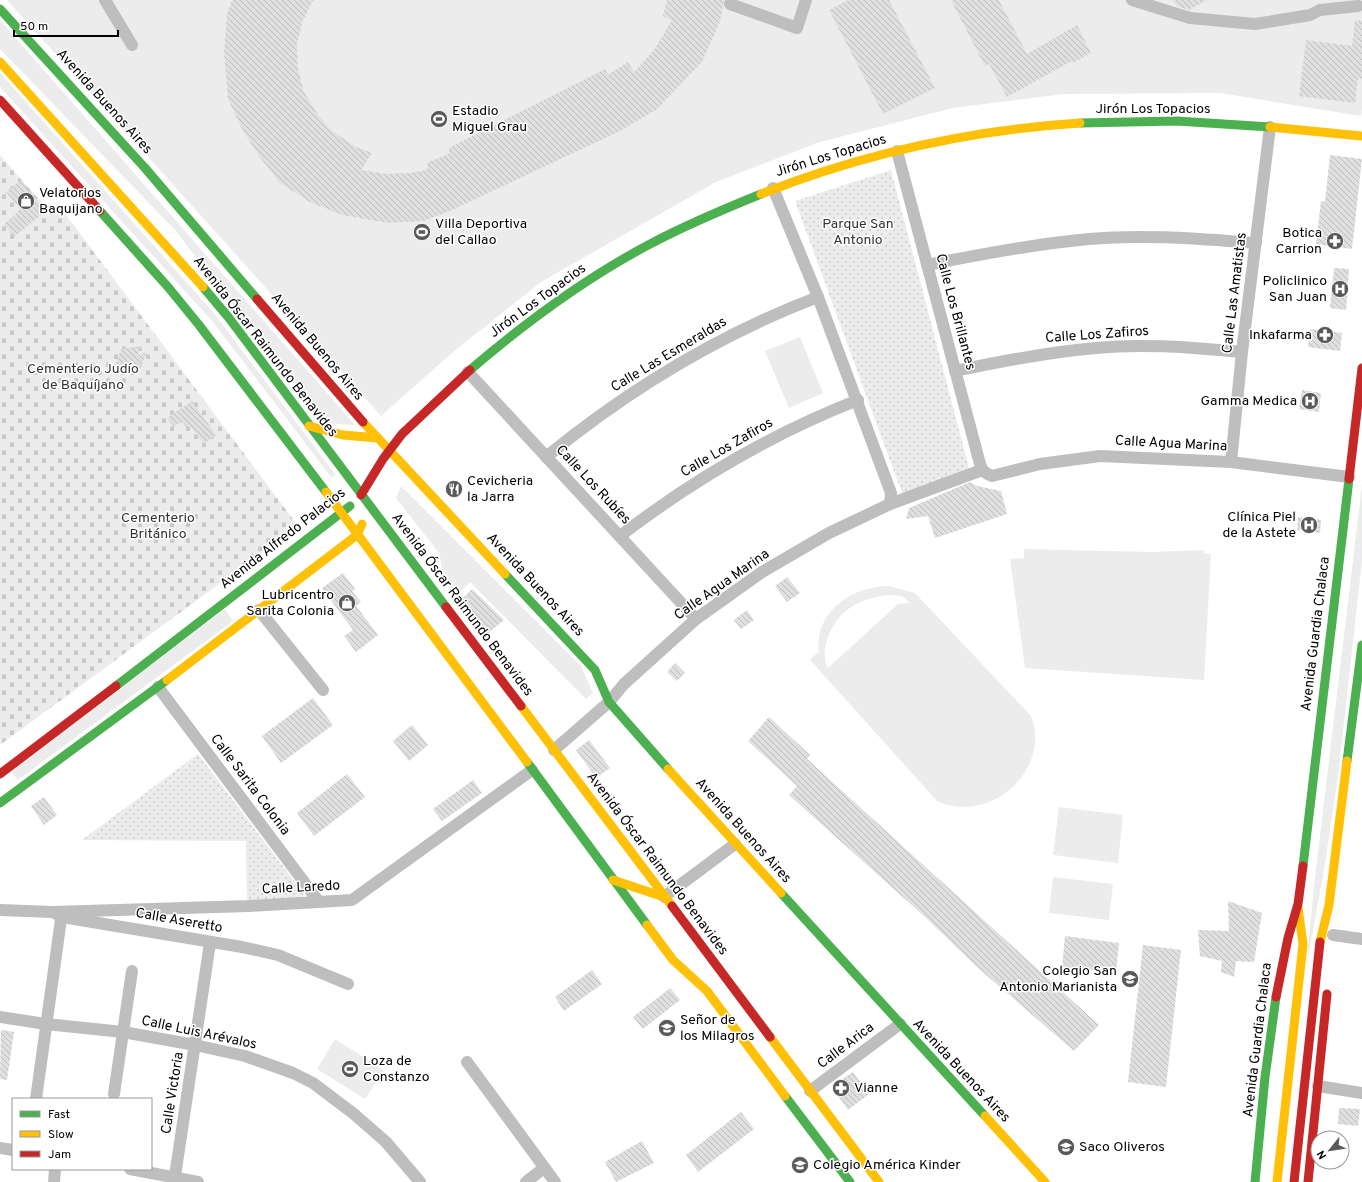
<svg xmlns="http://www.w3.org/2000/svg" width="1362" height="1182" font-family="Overpass,sans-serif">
  <defs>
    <pattern id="cemetery-stones" width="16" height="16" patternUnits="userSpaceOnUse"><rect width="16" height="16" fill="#ececec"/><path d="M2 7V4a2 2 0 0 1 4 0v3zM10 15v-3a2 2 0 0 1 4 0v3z" fill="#c9c9c9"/></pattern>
    <pattern id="park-dots" width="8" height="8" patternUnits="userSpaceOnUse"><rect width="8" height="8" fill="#ececec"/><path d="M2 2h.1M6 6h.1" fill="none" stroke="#c9c9c9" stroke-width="1.8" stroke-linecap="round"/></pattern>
    <pattern id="building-back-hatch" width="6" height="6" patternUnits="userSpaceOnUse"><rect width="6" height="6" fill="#dfdfdf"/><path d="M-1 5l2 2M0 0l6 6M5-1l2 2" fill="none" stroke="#bebebe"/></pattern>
  </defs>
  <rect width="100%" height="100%" fill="#fff"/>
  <g fill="#ececec" fill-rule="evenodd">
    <path d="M7,0H1362V109L1361,116L1220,93L1064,94L953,108L820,142L716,182L541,282L453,352L381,416Z"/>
    <path d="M0,20L355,425L324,423L175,230L0,49Z"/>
    <path d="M0,73L213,312L336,475L331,477L213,322L0,87Z"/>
    <path d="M800,337L823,393L789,408L765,351Z"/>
    <path d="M1362,485V561L1338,776L1324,870L1306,968L1314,886Z"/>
    <path d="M401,486L581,666L593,693L586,699L470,582L454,598L444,577L439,553L396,498Z"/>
    <path d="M1024,549L1151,552L1204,550V554H1211L1204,680L1025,668L1010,559L1024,558Z"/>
    <path d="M889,586L915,593L1031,716C1052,771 989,825 937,801L810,660L817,653L819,654C813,613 851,586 889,586ZM889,595L902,596L910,603L898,604L828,668C824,661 824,651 826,644C834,612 858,598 889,595Z"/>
    <path d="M225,609L233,621L18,780L11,772Z"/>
    <path d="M1059,807L1123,815L1118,863L1053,855Z"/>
    <path d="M1053,877L1113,884L1109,920L1049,913Z"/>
    <path d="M335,1039L384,1070L365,1099L317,1069Z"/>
  </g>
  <path fill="url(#cemetery-stones)" d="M0,155L49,211L58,204L298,526L0,745Z"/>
  <g fill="url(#park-dots)">
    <path d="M891,170L970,472L903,496L795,201Z"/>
    <path d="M198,754L304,894L302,898L247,903L246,841L82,840Z"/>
  </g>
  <g fill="url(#building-back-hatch)">
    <path d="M232,0H313L303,20L297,44L298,70L304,92L318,115L332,131L356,147L372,153L361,170L385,174L410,173L427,170L428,162L449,154V148L605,69L608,75L628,62L634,72L654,50L672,20L663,16L667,0H724L720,22L702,62L656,110L620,131L450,211L423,221L388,223L342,215L310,202L279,182L259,156L241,127L228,99L224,53L227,14Z"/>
    <path d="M848,0H889L935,88L883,114L829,10Z"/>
    <path d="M951,0H999L1027,54L1077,25L1091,53L1073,63L1072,61L1007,97L989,64L985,66Z"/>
    <path d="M1173,0H1207L1189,10L1177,6Z"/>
    <path d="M1355,20L1362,21V79H1358L1355,103L1299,96L1306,40L1352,46Z"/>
    <path d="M1330,155L1362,159L1352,249L1316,244L1321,201L1325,202Z"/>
    <path d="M21,180L46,211L14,237L4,224L21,210L6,192Z"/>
    <path d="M1334,268L1349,269L1346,310L1330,308Z"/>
    <path d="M1310,329L1342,333L1340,351L1308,347Z"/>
    <path d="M141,346L138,355L147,352L139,371L120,376L122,369L113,372L121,349Z"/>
    <path d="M1302,390L1321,393L1319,412L1299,409Z"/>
    <path d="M192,401L216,435L204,444L189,425L186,427L182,421L174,427L167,418Z"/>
    <path d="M970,482L977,486L1001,491L1007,514L935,538L928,516L906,519L909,508Z"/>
    <path d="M1298,517L1321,520L1320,533L1297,530Z"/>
    <path d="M343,573L355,589L352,591L361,602L356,606L378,635L356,652L344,636L353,630L322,588Z"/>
    <path d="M787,577L800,593L787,602L775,586Z"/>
    <path d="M472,589L504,620L487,634L462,599Z"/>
    <path d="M747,610L754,620L741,629L734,620Z"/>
    <path d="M675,663L685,673L677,681L667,672Z"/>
    <path d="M313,698L333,725L281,763L262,736Z"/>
    <path d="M769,717L810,755L807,759L1099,1025L1074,1051L977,967L924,916L789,795L797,786L748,741Z"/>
    <path d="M412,725L428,745L409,761L393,741Z"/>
    <path d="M589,740L610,768L596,778L576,750Z"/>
    <path d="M347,774L365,797L314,836L297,813Z"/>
    <path d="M473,780L482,793L442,821L433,809Z"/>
    <path d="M44,797L57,815L44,825L31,806Z"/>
    <path d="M1228,901L1262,913L1254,962L1236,961L1234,977L1221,972L1222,961L1200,956L1198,930L1229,931Z"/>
    <path d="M1065,936L1119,943L1116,973L1062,967Z"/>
    <path d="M1143,945L1181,950L1166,1087L1128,1082Z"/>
    <path d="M592,970L602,984L564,1011L555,997Z"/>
    <path d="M670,988L680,1000L643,1029L633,1017Z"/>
    <path d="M1,1030L14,1032L7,1080L0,1079Z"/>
    <path d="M853,1072L869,1094L848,1110L837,1094L838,1082Z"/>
    <path d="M1339,1108L1360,1109L1358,1126L1338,1124Z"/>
    <path d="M741,1112L754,1129L698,1172L686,1155Z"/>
    <path d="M642,1141L654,1163L616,1182L605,1162Z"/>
  </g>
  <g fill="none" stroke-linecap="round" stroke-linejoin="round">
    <g stroke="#bebebe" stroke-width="12">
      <path d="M105,0L132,45"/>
      <path d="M1132,0L1190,18L1255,24L1310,15L1320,10L1358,6"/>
      <path d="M730,4L797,28L806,0"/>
      <path d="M897,151L980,464C982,471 985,473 992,476L1040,464L1100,456L1231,462L1349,477"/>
      <path d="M773,188L818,297L891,493L890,504"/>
      <path d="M927,265C981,254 1034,244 1089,239C1144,234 1200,239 1256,243"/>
      <path d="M955,371C1002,361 1048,352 1096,348C1145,343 1194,348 1242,352"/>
      <path d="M468,372L696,619"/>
      <path d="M546,457C629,389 718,335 818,297"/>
      <path d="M1231,462L1242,352L1270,127"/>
      <path d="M620,536C693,480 771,434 858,400"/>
      <path d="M259,610L323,690"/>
      <path d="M158,687L319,902"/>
      <path d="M554,750L609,702L624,684L696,619L762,572L829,533L890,504L982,470"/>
      <path d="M664,897L735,844"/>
      <path d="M0,910L53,912L62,917L242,947L278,955L348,984"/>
      <path d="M53,912L249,906L352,900L532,770"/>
      <path d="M1333,935L1362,939"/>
      <path d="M0,1017L46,1024L123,1032L195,1045L245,1056L293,1073L313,1083L354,1114L386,1142L420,1182"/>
      <path d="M467,1062L555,1182"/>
      <path d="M1318,1086L1362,1093"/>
      <path d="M810,1091L900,1024"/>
      <path d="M114,1094L132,971"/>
      <path d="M36,1099L62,912"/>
      <path d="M0,1148L13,1150"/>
      <path d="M130,1169L198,1182"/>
      <path d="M175,1176L210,943"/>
      <path d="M54,1182L55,1169"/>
      <path d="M526,1182L544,1168"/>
    </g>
    <g stroke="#4caf50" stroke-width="9">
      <path d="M0,9L145,168L257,299"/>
      <path d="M1080,123L1177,121L1270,127"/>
      <path d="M100,211L168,287L199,325L326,492"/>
      <path d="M203,287L229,318L446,607"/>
      <path d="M470,370C526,322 587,277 652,243C688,224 724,209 761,194"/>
      <path d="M505,574L595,670L609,702L668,769"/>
      <path d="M116,686L350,506"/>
      <path d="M1347,761L1362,645"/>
      <path d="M527,762L647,925"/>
      <path d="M0,803L167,680"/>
      <path d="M1303,866L1349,479"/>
      <path d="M781,893L985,1116"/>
      <path d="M785,1096L850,1182"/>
      <path d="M1255,1182L1265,1077L1276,997"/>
    </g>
    <g stroke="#ffc107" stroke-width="9">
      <path d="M0,62L203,287"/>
      <path d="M1270,127L1362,136"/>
      <path d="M761,194C862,154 972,130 1080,123"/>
      <path d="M363,422L505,574"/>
      <path d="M309,426L343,435L378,438"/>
      <path d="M326,492L527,762"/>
      <path d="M167,680L357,535L362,524"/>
      <path d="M521,706L672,906"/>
      <path d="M668,769L781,893"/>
      <path d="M613,880L664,897"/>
      <path d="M647,925L673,960L707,991L785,1096"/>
      <path d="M1320,942L1329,905L1347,761"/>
      <path d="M770,1037L879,1182"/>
      <path d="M985,1116L1045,1182"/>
      <path d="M1277,1182L1303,944L1298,907"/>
    </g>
    <g stroke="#c62828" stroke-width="9">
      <path d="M0,100L100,211"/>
      <path d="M257,299L363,422"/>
      <path d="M1349,479L1362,368"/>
      <path d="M361,495L383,459L402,434L470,370"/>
      <path d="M446,607L521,706"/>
      <path d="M0,774L116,686"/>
      <path d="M672,906L770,1037"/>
      <path d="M1276,997L1288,938L1298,904L1303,866"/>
      <path d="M1294,1182L1320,942"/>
      <path d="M1308,1182L1327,994"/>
    </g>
  </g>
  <defs>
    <symbol id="stadium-disc" viewBox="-11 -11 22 22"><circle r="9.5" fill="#595959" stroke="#fff"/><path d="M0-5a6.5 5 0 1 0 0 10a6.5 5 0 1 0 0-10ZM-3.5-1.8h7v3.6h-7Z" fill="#fff"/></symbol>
    <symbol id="shop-disc" viewBox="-11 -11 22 22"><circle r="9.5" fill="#595959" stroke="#fff"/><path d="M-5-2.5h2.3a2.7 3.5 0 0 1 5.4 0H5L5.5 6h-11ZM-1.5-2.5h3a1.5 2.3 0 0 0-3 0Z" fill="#fff"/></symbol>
    <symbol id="pharmacy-disc" viewBox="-11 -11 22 22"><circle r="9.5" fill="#595959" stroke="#fff"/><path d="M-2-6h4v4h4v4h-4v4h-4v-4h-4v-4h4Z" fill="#fff"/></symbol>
    <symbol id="hospital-disc" viewBox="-11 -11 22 22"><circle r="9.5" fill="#595959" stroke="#fff"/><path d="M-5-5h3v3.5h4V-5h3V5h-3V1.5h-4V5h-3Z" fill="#fff"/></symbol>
    <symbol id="restaurant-disc" viewBox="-11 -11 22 22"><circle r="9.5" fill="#595959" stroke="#fff"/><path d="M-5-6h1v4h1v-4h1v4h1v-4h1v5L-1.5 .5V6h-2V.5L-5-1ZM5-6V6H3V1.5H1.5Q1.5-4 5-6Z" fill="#fff"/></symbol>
    <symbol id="school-disc" viewBox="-11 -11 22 22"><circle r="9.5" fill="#595959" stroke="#fff"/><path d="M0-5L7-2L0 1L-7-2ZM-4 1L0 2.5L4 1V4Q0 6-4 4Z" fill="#fff"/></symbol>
    <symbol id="university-disc" viewBox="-11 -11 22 22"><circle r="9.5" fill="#595959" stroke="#fff"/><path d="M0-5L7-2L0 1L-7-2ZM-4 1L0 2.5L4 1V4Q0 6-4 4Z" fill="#fff"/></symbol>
  </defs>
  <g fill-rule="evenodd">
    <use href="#stadium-disc" x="429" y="109" width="20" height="20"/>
    <use href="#shop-disc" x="16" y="191" width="20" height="20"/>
    <use href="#stadium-disc" x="412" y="222" width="20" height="20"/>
    <use href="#pharmacy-disc" x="1325" y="231" width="20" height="20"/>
    <use href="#hospital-disc" x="1330" y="279" width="20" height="20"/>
    <use href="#pharmacy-disc" x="1315" y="325" width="20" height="20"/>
    <use href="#hospital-disc" x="1300" y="391" width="20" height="20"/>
    <use href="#restaurant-disc" x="444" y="479" width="20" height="20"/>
    <use href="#hospital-disc" x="1299" y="515" width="20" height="20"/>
    <use href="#shop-disc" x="337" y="593" width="20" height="20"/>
    <use href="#school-disc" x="1120" y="969" width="20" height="20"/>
    <use href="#school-disc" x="657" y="1018" width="20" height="20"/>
    <use href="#stadium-disc" x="340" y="1059" width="20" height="20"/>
    <use href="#pharmacy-disc" x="831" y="1078" width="20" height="20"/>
    <use href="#university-disc" x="1056" y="1137" width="20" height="20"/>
    <use href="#school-disc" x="790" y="1155" width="20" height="20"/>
  </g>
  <g text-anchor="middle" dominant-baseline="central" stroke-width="3" stroke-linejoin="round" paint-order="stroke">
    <g font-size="14" fill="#000" stroke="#fff">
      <text transform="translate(104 102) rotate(48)">Avenida Buenos Aires</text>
      <text x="1153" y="109">Jirón Los Topacios</text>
      <text transform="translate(831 156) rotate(-17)">Jirón Los Topacios</text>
      <text transform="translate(1235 293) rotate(-83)">Calle Las Amatistas</text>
      <text transform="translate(538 301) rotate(-36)">Jirón Los Topacios</text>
      <text transform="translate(955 312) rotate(75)">Calle Los Brillantes</text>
      <text transform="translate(1097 335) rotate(-4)">Calle Los Zafiros</text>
      <text transform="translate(265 347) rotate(52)">Avenida Óscar Raimundo Benavides</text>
      <text transform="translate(317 347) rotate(50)">Avenida Buenos Aires</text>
      <text transform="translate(669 355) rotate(-31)">Calle Las Esmeraldas</text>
      <text transform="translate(1171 444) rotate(3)">Calle Agua Marina</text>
      <text transform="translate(727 448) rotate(-30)">Calle Los Zafiros</text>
      <text transform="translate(593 485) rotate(47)">Calle Los Rubíes</text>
      <text transform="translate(283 539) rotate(-38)">Avenida Alfredo Palacios</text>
      <text transform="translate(535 585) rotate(47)">Avenida Buenos Aires</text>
      <text transform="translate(722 585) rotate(-35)">Calle Agua Marina</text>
      <text transform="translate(462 605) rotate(53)">Avenida Óscar Raimundo Benavides</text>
      <text transform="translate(1316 634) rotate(-83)">Avenida Guardia Chalaca</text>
      <text transform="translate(250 785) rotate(53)">Calle Sarita Colonia</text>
      <text transform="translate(743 831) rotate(48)">Avenida Buenos Aires</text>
      <text transform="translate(657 864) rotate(53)">Avenida Óscar Raimundo Benavides</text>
      <text transform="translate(301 888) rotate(-3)">Calle Laredo</text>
      <text transform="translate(179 921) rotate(10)">Calle Aseretto</text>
      <text transform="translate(199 1033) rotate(12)">Calle Luis Arévalos</text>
      <text transform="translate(1258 1040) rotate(-83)">Avenida Guardia Chalaca</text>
      <text transform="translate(846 1046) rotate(-37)">Calle Arica</text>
      <text transform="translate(961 1071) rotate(47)">Avenida Buenos Aires</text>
      <text transform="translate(173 1093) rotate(-81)">Calle Victoria</text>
    </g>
    <g font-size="14" fill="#000" stroke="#fff" text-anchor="start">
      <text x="452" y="111">Estadio<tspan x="452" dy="16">Miguel Grau</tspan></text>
      <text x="39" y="193">Velatorios<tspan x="39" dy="16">Baquijano</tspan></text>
      <text x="435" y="224">Villa Deportiva<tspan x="435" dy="16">del Callao</tspan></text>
      <text x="1322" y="233" text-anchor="end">Botica<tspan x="1322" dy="16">Carrion</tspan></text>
      <text x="1327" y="281" text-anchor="end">Policlinico<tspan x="1327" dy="16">San Juan</tspan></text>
      <text x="1312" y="335" text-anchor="end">Inkafarma</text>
      <text x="1297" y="401" text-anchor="end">Gamma Medica</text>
      <text x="467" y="481">Cevicheria<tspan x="467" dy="16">la Jarra</tspan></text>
      <text x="1296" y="517" text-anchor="end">Clínica Piel<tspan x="1296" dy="16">de la Astete</tspan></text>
      <text x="334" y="595" text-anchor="end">Lubricentro<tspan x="334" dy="16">Sarita Colonia</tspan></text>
      <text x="1117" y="971" text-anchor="end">Colegio San<tspan x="1117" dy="16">Antonio Marianista</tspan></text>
      <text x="680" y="1020">Señor de<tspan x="680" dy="16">los Milagros</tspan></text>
      <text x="363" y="1061">Loza de<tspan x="363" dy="16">Constanzo</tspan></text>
      <text x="854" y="1088">Vianne</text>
      <text x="1079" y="1147">Saco Oliveros</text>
      <text x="813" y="1165">Colegio América Kinder</text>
    </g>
    <g font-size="14" fill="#333" stroke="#fff">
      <text x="858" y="224">Parque San<tspan x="858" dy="16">Antonio</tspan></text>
      <text x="83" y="369">Cementerio Judío<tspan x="83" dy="16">de Baquíjano</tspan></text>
      <text x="158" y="518">Cementerio<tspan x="158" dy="16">Británico</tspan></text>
    </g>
  </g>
  <rect x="12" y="1098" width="140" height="72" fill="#ffffff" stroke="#999999"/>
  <rect x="20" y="1111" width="20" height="6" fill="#4caf50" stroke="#999999"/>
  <text x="48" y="1118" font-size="12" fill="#000000">Fast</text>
  <rect x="20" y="1131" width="20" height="6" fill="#ffc107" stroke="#999999"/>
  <text x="48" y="1138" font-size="12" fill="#000000">Slow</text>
  <rect x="20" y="1151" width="20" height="6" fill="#c62828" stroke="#999999"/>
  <text x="48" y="1158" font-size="12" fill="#000000">Jam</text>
  <g transform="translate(1330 1150) rotate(240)"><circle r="19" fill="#ffffff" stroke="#999999"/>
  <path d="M0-3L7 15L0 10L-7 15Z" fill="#595959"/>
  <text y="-6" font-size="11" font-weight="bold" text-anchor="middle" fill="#000000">N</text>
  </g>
  <path d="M14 30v6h104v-6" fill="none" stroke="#000000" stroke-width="2"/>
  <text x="20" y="30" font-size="12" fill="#000000" stroke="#ffffff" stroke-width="3" paint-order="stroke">50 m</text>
</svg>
